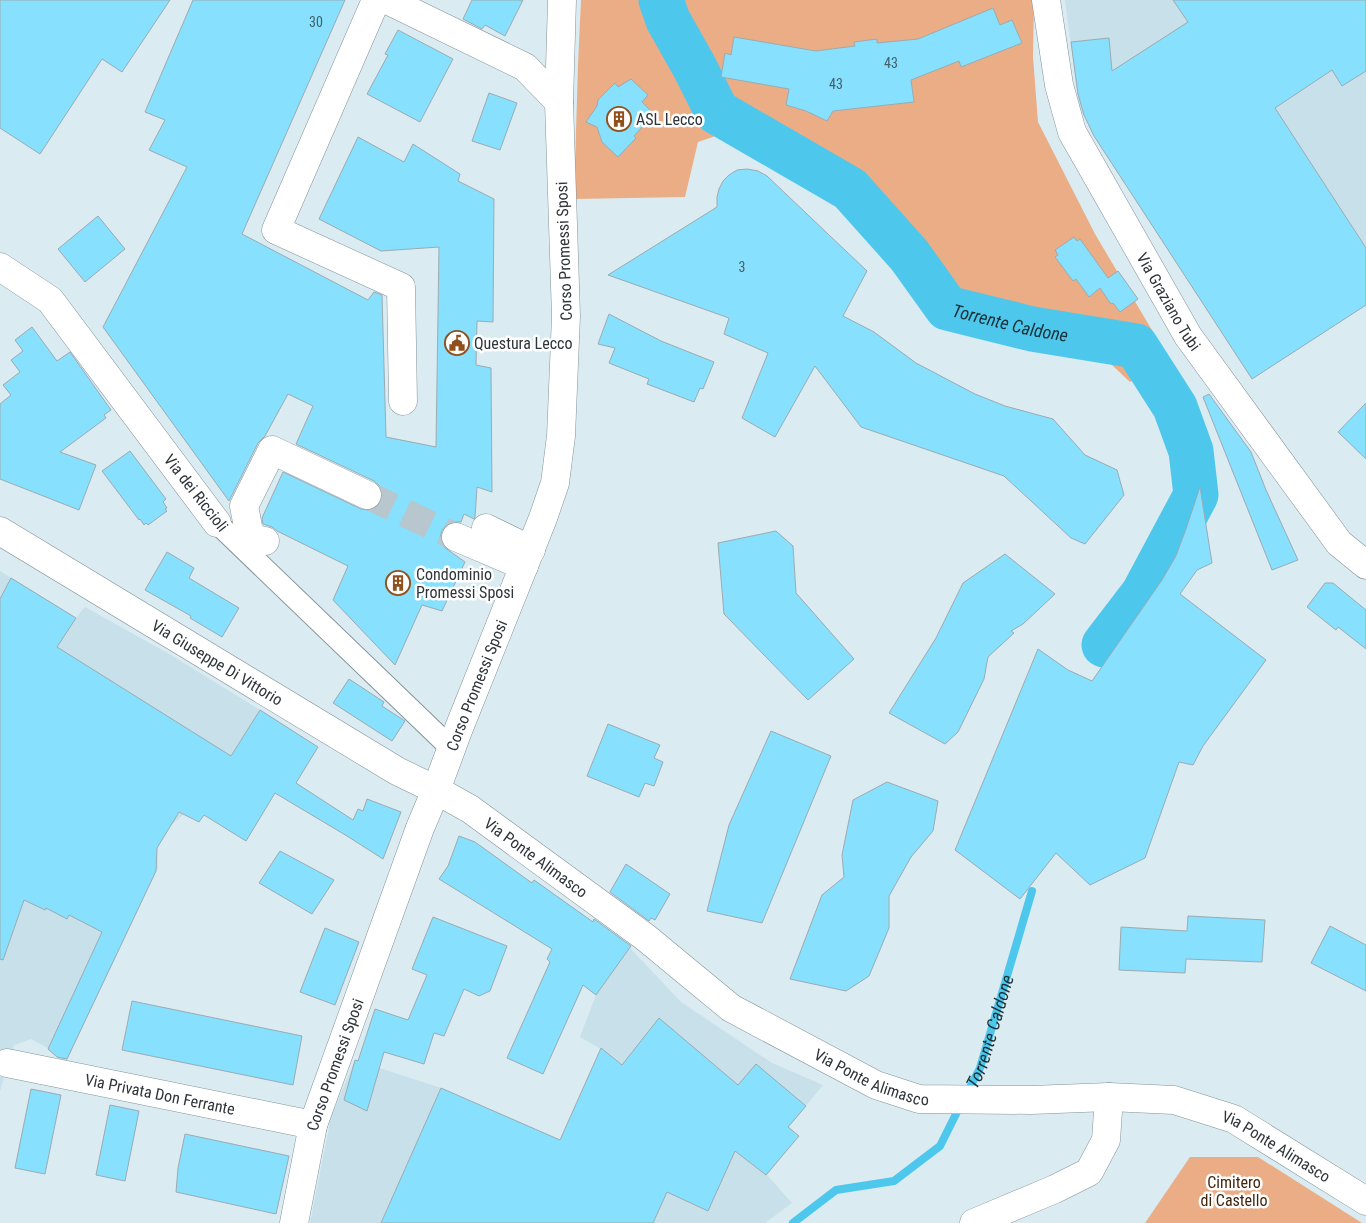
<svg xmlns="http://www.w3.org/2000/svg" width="1366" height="1223" font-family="'Roboto Condensed',sans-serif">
  <rect width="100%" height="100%" fill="#daebf2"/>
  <g fill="#c7e0e9">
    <path d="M1065,0H1366V305L1252,379L1094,136L1079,107Z"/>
    <path d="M0,571L76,618L85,607L171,655L260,710L226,763L184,814L171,825L157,848L158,868L66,1062L59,1059L48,1048L31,1039L14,1045L0,1091Z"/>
    <path d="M630,948L681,1002L772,1063L823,1085L789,1127L799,1136L767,1175L792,1203L765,1223H310L331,1117L355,1060L441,1088L560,1140L601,1049L580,1037L596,995Z"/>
  </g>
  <g fill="#eaad85">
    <path d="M581,0H1034L1033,57L1038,122L1095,234L1156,337L1161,364L1130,382L1094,348L996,328L962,324L933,308L923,297L909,255L850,189L784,150L724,133L698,142L685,197L574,199L578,65Z"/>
    <path d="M1190,1157H1258L1362,1223H1145Z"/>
  </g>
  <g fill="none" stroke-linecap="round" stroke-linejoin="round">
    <g stroke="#4dc7ec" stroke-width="8">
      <path id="s1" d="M967,1093L980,1068L1032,891"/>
      <path d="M793,1223L836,1190L894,1181L940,1146L960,1106"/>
    </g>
    <path stroke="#4dc7ec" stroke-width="45" id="s2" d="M661,0L668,20L695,68L717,112L850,189L909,255L947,308L1032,329L1136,346L1175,407L1191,451L1196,495L1143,594L1104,645"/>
  </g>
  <g fill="#87e0fd" stroke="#9babb1">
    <path d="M0,0H170L122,72L102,59L40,154L0,128Z"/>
    <path d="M193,0H345L242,234L368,300L374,292L382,295L386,437L436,447L439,247L381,251L319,219L358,137L404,162L413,144L460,174L458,181L494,199L493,322L477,321L476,365L491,368L492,492L477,487L475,517L474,519L464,514L461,522H454L447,524L442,530L440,538L444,547L465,562L442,611L422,605L395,665L333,600L348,566L277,531L272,527L263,524L262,518L283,472L361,509L369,510L375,508L381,501L382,493L380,486L374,481L296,444L313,406L288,394L265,436L258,443L229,501L103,327L187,167L149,150L165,120L145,112Z"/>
    <path d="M472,0H523L505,36L485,25L482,29L463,19Z"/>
    <path d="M1173,0H1366V71L1342,86L1332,70L1275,108L1366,248V305L1252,379L1094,136L1084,115L1078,94L1071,42L1109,38L1112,71L1188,22Z"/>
    <path d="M993,8L1000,25L1012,20L1022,43L961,67L959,61L911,80L914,102L833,111L827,121L806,111L786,105L789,89L721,77L725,53L731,55L734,37L816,51L855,46L854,42L877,39V43L918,39Z"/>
    <path d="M398,30L453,59L420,122L367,94L388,55L385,54Z"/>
    <path d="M631,79L648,95L642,102L654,114L634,136L636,138L618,157L602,142L597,127L586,122L597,106L598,100L615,83L618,87Z"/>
    <path d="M489,93L517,103L500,150L472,141Z"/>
    <path d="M747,169L758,171L767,176L867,271L843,316L874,332L916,363L975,394L1005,406L1053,419L1085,455L1117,470L1124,495L1085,544L1071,538L1004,476L861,427L815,366L775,437L742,418L768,353L724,334L729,318L608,275L717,207V197L719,189L723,181L729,175L737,170Z"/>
    <path d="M98,216L125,249L85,282L58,249Z"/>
    <path d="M1074,237L1077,241L1080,239L1108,278L1118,271L1138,299L1120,312L1113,303L1111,304L1100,288L1089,297L1076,279L1073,281L1055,257L1058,255L1055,250Z"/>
    <path d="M609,314L661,341L714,362L703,389L700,388L694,402L647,384L649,379L609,363L615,348L598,344Z"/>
    <path d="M32,327L57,361L70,352L111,410L104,415L106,418L60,452L96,465L79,510L0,479V404L11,395L3,385L20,372L11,360L23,351L15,340Z"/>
    <path d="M1209,394L1251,452L1266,490L1298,560L1272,570L1203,397Z"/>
    <path d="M1366,403V459L1338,432Z"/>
    <path d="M130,451L166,499L163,502L167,508L165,509L167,511L148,525L146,523L144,525L140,519L139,520L102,471Z"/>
    <path d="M1200,487L1212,563L1197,570L1180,594L1266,660L1203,746L1193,765L1179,762L1145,858L1090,885L1056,853L1020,899L955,850L1038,649L1068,670L1092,681L1162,580L1176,556L1186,529Z"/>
    <path d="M776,531L793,546L796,593L854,659L808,700L724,614L718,543Z"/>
    <path d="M167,552L194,568L189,578L239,608L222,637L190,618L191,616L145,590Z"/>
    <path d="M1005,554L1055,594L1023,624L1011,631L1014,633L988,657L984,679L958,732L945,744L889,713L936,638L963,583Z"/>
    <path d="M11,578L76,618L57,647L231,756L260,710L318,747L296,783L353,820L358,809L363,811L367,799L401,812L383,859L347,836L275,793L246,841L204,815L199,822L179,812L157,848L156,871L67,1059L57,1057L48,1049L102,932L69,915L67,919L46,908L45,910L24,900L3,960L0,959V599Z"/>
    <path d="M1325,583H1333L1366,610V649L1338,627L1336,630L1307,607Z"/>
    <path d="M349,679L384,702L382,706L405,721L392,741L333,703Z"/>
    <path d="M608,724L660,745L654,758L663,762L654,786L645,783L639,797L587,776Z"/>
    <path d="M771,731L831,756L762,923L707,911L729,825Z"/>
    <path d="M887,782L938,801L933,831L911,857L889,896V928L869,976L846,991L790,979L822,895L844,877L842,855L853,800Z"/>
    <path d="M459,836L475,842L532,883L534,880L593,922L594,919L631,946L596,995L583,985L543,1074L507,1058L550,962L547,959L552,949L439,879L448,866Z"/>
    <path d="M280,851L334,880L312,914L259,883Z"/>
    <path d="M626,864L670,894L655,920L651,918L649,921L610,892Z"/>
    <path d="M1188,916L1265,920L1262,962L1186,959L1185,973L1119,970L1121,927L1187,931Z"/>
    <path d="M433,917L507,946L490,991L479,996L464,989L444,1036L434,1033L424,1064L384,1052L367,1111L344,1100L355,1060L358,1061L375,1009L408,1020L427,975L412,969Z"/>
    <path d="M1330,926L1366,945V991L1311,963Z"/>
    <path d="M325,928L359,942L335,1005L300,992Z"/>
    <path d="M132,1001L302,1036L293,1085L122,1050Z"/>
    <path d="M659,1018L738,1085L756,1064L806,1106L788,1127L799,1136L766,1175L735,1151L708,1211L667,1192L653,1223H381L441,1088L560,1140L601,1048L622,1065Z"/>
    <path d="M31,1089L61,1095L45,1174L15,1168Z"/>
    <path d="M110,1105L139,1111L125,1181L96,1175Z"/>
    <path d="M185,1134L289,1156L276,1214L176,1192L178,1168Z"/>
  </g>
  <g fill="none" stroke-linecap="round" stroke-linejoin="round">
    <path stroke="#b8c6cd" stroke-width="28" stroke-dasharray="28 14" stroke-linecap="butt" d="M367,495L456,537"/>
    <defs>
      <path id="pedestrian" d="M217,523L452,749"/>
      <g id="minor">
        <path d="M376,0L276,230L401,287L403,401"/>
        <path d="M387,0L525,67L559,102"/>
        <path id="s3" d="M1046,0L1059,85L1072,132L1188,336L1339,543L1366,565"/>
        <path d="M0,267L50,300L217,523"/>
        <path d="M486,528L531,550"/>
        <path id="s4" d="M0,531L397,771L436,790L470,809L645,937L731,1008L876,1085L919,1099L1031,1100L1109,1097L1174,1100L1234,1119L1366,1201"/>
        <path d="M456,537L524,566"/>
        <path d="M265,541H258L249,532L244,506L272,450L367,495"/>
        <path id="s5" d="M7,1063L313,1125"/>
        <path d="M974,1223L1055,1189L1089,1172L1106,1140L1109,1097"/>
      </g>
      <g id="tertiary">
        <path id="s6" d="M294,1223L313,1125L420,828L436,790L459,728L543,518L555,483L561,436L566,316L559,102L562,0"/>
      </g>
    </defs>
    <use href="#pedestrian" stroke="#849399" stroke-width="23"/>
    <use href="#minor" stroke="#849399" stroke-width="29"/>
    <use href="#tertiary" stroke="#849399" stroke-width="29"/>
    <use href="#pedestrian" stroke="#fff" stroke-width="21"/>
    <use href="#minor" stroke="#fff" stroke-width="28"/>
    <use href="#tertiary" stroke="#fff" stroke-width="28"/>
  </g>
  <defs>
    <symbol id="building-ring" viewBox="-11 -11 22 22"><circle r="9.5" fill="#fff" stroke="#904f1b" stroke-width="1.5"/><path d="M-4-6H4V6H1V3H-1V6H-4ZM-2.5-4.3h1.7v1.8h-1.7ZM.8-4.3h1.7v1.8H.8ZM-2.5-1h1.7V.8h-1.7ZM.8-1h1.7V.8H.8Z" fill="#904f1b"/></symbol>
    <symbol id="civic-ring" viewBox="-11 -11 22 22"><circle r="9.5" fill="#fff" stroke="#904f1b" stroke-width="1.5"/><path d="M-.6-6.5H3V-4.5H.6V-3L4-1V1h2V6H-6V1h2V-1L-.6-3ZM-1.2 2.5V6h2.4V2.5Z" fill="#904f1b"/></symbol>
  </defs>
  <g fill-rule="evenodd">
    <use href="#building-ring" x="605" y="105" width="28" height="28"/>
    <use href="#civic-ring" x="443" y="329" width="28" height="28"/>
    <use href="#building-ring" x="384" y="569" width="28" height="28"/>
  </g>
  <g text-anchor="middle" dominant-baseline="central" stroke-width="5" stroke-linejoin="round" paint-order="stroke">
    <g font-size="14" fill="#445f68">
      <text x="316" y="22">30</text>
      <text x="891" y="63">43</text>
      <text x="836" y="84">43</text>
      <text x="742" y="267">3</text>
    </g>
    <g font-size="16" fill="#2e3437" stroke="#fff" text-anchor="start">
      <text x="636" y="119">ASL Lecco</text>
      <text x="474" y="343">Questura Lecco</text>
      <text x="416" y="574">Condominio<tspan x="416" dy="18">Promessi Sposi</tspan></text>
    </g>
    <g font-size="16" fill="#2e3437" stroke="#fff">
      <text transform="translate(564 251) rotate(-92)">Corso Promessi Sposi</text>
      <text stroke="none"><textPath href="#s3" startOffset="330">Via Graziano Tubi</textPath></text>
      <text transform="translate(196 493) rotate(52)">Via dei Riccioli</text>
      <text stroke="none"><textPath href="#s4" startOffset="254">Via Giuseppe Di Vittorio</textPath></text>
      <text stroke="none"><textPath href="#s6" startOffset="569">Corso Promessi Sposi</textPath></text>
      <text stroke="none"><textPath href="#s4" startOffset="628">Via Ponte Alimasco</textPath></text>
      <text stroke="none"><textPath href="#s6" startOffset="164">Corso Promessi Sposi</textPath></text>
      <text stroke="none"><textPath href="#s4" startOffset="1032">Via Ponte Alimasco</textPath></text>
      <text stroke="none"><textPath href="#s5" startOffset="156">Via Privata Don Ferrante</textPath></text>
      <text stroke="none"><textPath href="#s4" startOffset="1452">Via Ponte Alimasco</textPath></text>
    </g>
    <g font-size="16" fill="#43240c" stroke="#fff">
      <text x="1234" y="1182">Cimitero<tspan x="1234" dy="18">di Castello</tspan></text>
    </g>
    <g font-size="18" font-style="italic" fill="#1a2f36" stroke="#fff">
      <text stroke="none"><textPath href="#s2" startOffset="498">Torrente Caldone</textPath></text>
      <text stroke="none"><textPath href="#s1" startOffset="66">Torrente Caldone</textPath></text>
    </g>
  </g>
</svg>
